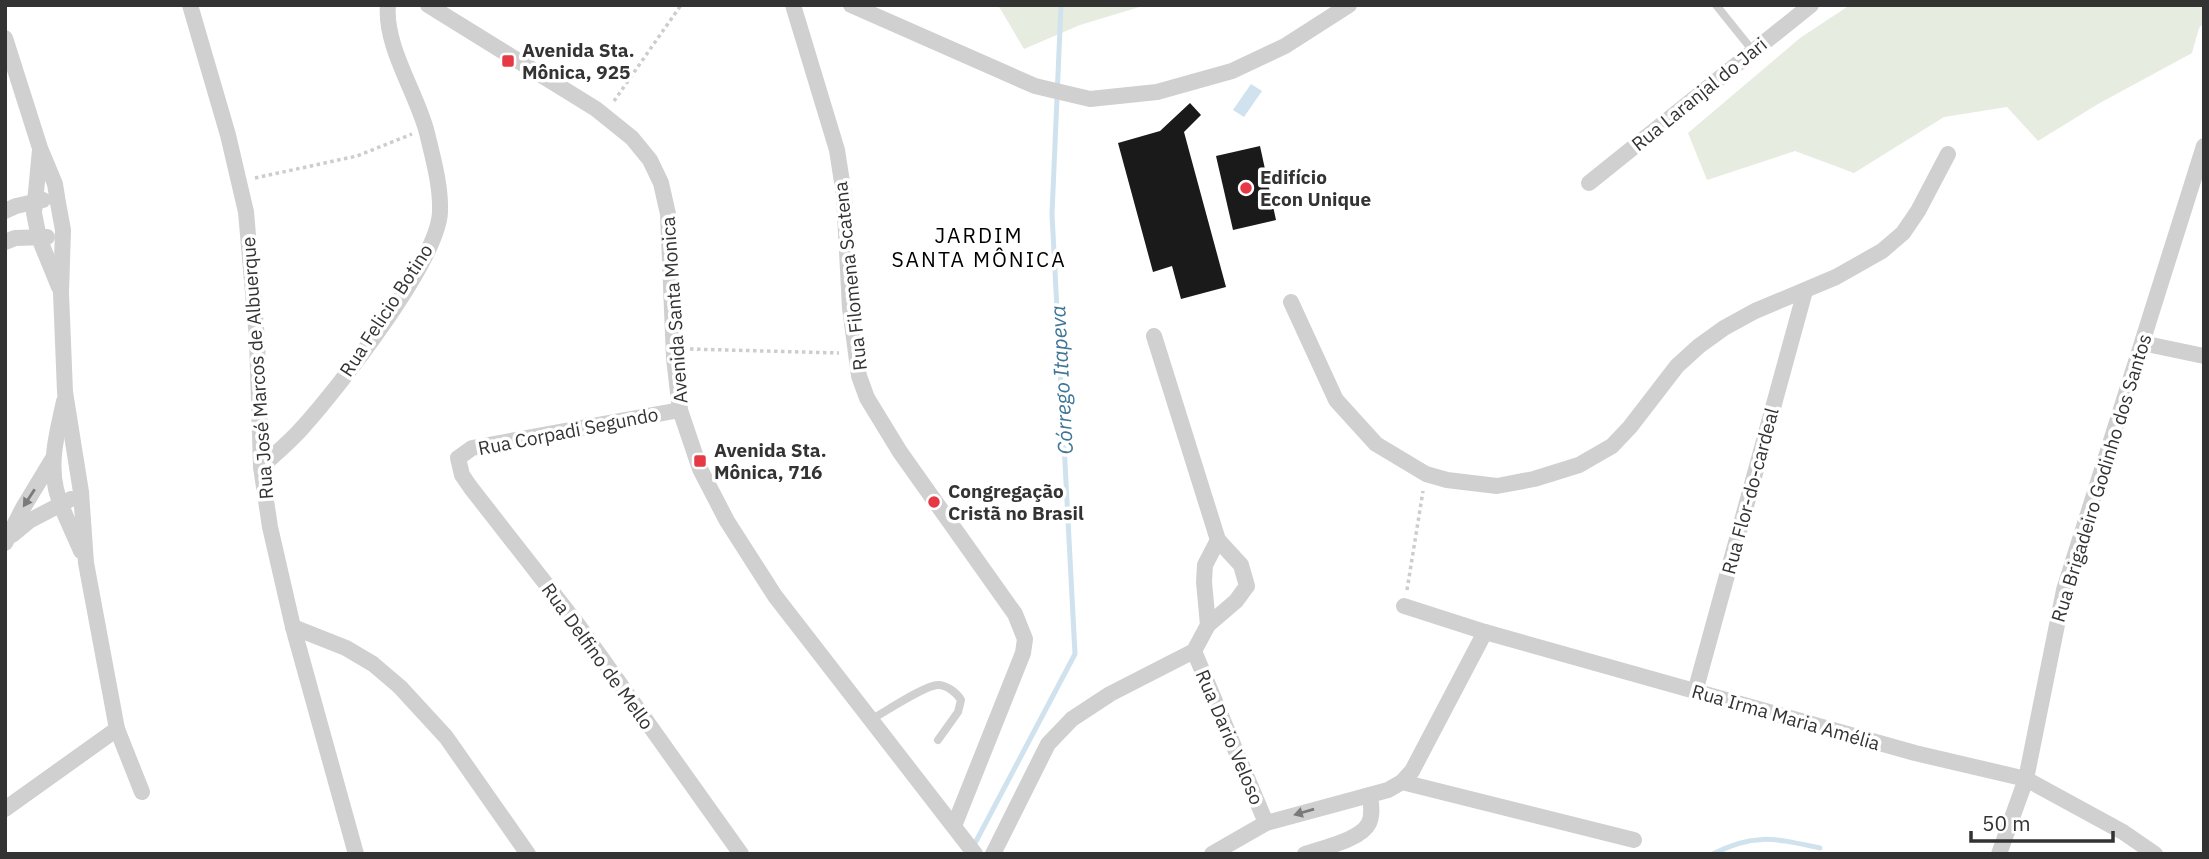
<svg xmlns="http://www.w3.org/2000/svg" width="2209" height="859" font-family="'IBM Plex Sans',sans-serif">
  <rect width="100%" height="100%" fill="#fff"/>
  <g fill="#e6ecdf">
    <path d="M998,5H1146L1080,25L1024,49Z"/>
    <path d="M1850,5H2204V23L2199,28L2192,53L2098,104L2038,141L2007,107L1944,117L1854,173L1795,151L1707,180L1688,133L1800,38Z"/>
  </g>
  <path fill="#cfe2ee" d="M1251,84L1262,91L1244,117L1233,110Z"/>
  <g fill="none" stroke-linecap="round" stroke-linejoin="round">
    <g stroke="#cfe2ee" stroke-width="5">
      <path d="M973,847L1075,654L1052,214L1061,5"/>
      <path d="M1713,854C1755,832 1777,839 1820,848"/>
    </g>
  </g>
  <g fill="#1a1a1a">
    <path d="M1190,103L1201,115L1184,132L1226,287L1181,299L1172,266L1153,272L1118,143L1160,131Z"/>
    <path d="M1260,146L1276,220L1233,230L1216,156Z"/>
  </g>
  <g fill="none" stroke-linecap="round" stroke-linejoin="round">
    <g stroke="#cdcdcd" stroke-width="3.5" stroke-dasharray="3.5 3.5" stroke-linecap="butt">
      <path d="M614,101L681,5"/>
      <path d="M255,178L357,156L412,134"/>
      <path d="M690,349L839,353"/>
      <path d="M1407,590L1423,491"/>
    </g>
    <g stroke="#d0d0d0" stroke-width="8">
      <path d="M1716,5L1753,51"/>
      <path d="M872,719C885,712 925,685 938,685C947,685 957,693 961,700L958,712L938,740"/>
    </g>
    <g stroke="#d0d0d0" stroke-width="16">
      <path d="M190,5L228,135L246,212L257,339L261,467L270,527L293,627L356,854"/>
      <path d="M428,5L596,109L632,138L650,160L661,183L668,214L674,358L680,410L700,469L727,521L775,596L975,854"/>
      <path d="M793,5L837,150L844,195L850,308L859,376L867,398L900,452L1015,614L1025,639L1023,653L954,826"/>
      <path d="M851,5L1035,86L1090,99L1157,92L1232,71L1285,46L1349,5"/>
      <path d="M5,38L40,148L55,184L58,203L63,230L61,293L65,392L81,492L86,563L117,729L142,792"/>
      <path d="M40,150L34,213L39,238L59,287"/>
      <path d="M1589,183L1811,5"/>
      <path d="M5,211L16,206L43,200"/>
      <path d="M5,242L15,238L47,237"/>
      <path d="M1291,302L1336,400L1376,444L1426,474L1447,480L1497,486L1534,479L1579,465L1612,446L1630,427L1677,366L1699,346L1724,328L1755,311L1836,277L1882,251L1903,233L1918,211L1948,154"/>
      <path d="M2142,343L2204,356"/>
      <path d="M64,401C58,430 49,460 56,489C61,510 73,531 81,551"/>
      <path d="M680,410L472,448L458,458L462,475L471,488L578,625L741,854"/>
      <path d="M261,467C275,454 291,441 303,427C338,388 438,261 440,212C441,186 433,158 427,133C417,93 384,46 388,5"/>
      <path d="M12,535L29,521L71,499"/>
      <path d="M5,543L23,508L52,460"/>
      <path d="M1404,606L1485,632L1915,753L2026,779L2123,832L2155,854"/>
      <path d="M1208,625L1204,582L1205,565L1218,540"/>
      <path d="M293,627L346,648L373,664L400,687L446,737L528,854"/>
      <path d="M1194,651L1266,823"/>
      <path d="M1695,692L1805,291"/>
      <path d="M1402,782L1634,840"/>
      <path d="M5,809L117,729"/>
      <path d="M993,854L1048,744L1072,719L1110,694L1194,651L1208,625L1236,601L1247,586L1241,565L1218,540L1154,336"/>
      <path d="M1212,854L1266,823L1388,790L1402,782L1412,771L1485,632"/>
      <path d="M1305,854C1322,848 1361,840 1369,823C1373,814 1371,804 1370,795"/>
      <path d="M1999,854L2026,779L2064,590L2204,146"/>
    </g>
  </g>
  <defs><path id="oneway-solid" d="M-6-.8H1V-3.2L6.5 0L1 3.2V.8H-6Z" transform="scale(1.75)"/></defs>
  <g fill="#7a7a7a">
    <use href="#oneway-solid" transform="translate(29 498) rotate(123)"/>
    <use href="#oneway-solid" transform="translate(1304 812) rotate(164)"/>
  </g>
  <g fill="#e63946" stroke="#fff" stroke-width="2.5">
    <rect x="501" y="54" width="14" height="14" rx="3.5"/>
    <circle cx="1246" cy="188" r="7"/>
    <rect x="693" y="454" width="14" height="14" rx="3.5"/>
    <circle cx="934" cy="502" r="7"/>
  </g>
  <g text-anchor="middle" dominant-baseline="central" stroke-width="7" stroke-linejoin="round" paint-order="stroke">
    <g font-size="19" font-weight="bold" fill="#333" stroke="#fff" text-anchor="start">
      <text x="522" y="50">Avenida Sta.<tspan x="522" dy="22">Mônica, 925</tspan></text>
      <text x="1260" y="177">Edifício<tspan x="1260" dy="22">Econ Unique</tspan></text>
      <text x="714" y="450">Avenida Sta.<tspan x="714" dy="22">Mônica, 716</tspan></text>
      <text x="948" y="491">Congregação<tspan x="948" dy="22">Cristã no Brasil</tspan></text>
    </g>
    <g font-size="19" fill="#333" stroke="#fff">
      <text transform="translate(1699 94) rotate(-39)">Rua Laranjal do Jari</text>
      <text transform="translate(850 276) rotate(-96)">Rua Filomena Scatena</text>
      <text transform="translate(386 310) rotate(-57)">Rua Felicio Botino</text>
      <text transform="translate(674 310) rotate(-94)">Avenida Santa Monica</text>
      <text transform="translate(257 368) rotate(-94)">Rua José Marcos de Albuerque</text>
      <text transform="translate(568 431) rotate(-11)">Rua Corpadi Segundo</text>
      <text transform="translate(2101 478) rotate(-73)">Rua Brigadeiro Godinho dos Santos</text>
      <text transform="translate(1750 491) rotate(-75)">Rua Flor-do-cardeal</text>
      <text transform="translate(598 656) rotate(54)">Rua Delfino de Mello</text>
      <text transform="translate(1786 717) rotate(16)">Rua Irma Maria Amélia</text>
      <text transform="translate(1230 737) rotate(67)">Rua Dario Veloso</text>
    </g>
    <g font-size="21" letter-spacing="2" fill="#000" stroke="#fff">
      <text x="979" y="235">JARDIM<tspan x="979" dy="24">SANTA MÔNICA</tspan></text>
    </g>
    <g font-size="21" font-style="italic" fill="#3f7597" stroke="#fff">
      <text transform="translate(1061 380) rotate(-93)">Córrego Itapeva</text>
    </g>
  </g>
  <rect width="2209" height="859" fill="none" stroke="#333333" stroke-width="14"/>
  <path d="M1971 831v10h142v-10" fill="none" stroke="#333333" stroke-width="3.5"/>
  <text x="1982" y="831" font-size="21" fill="#333333" stroke="#ffffff" stroke-width="5" paint-order="stroke">50 m</text>
</svg>
